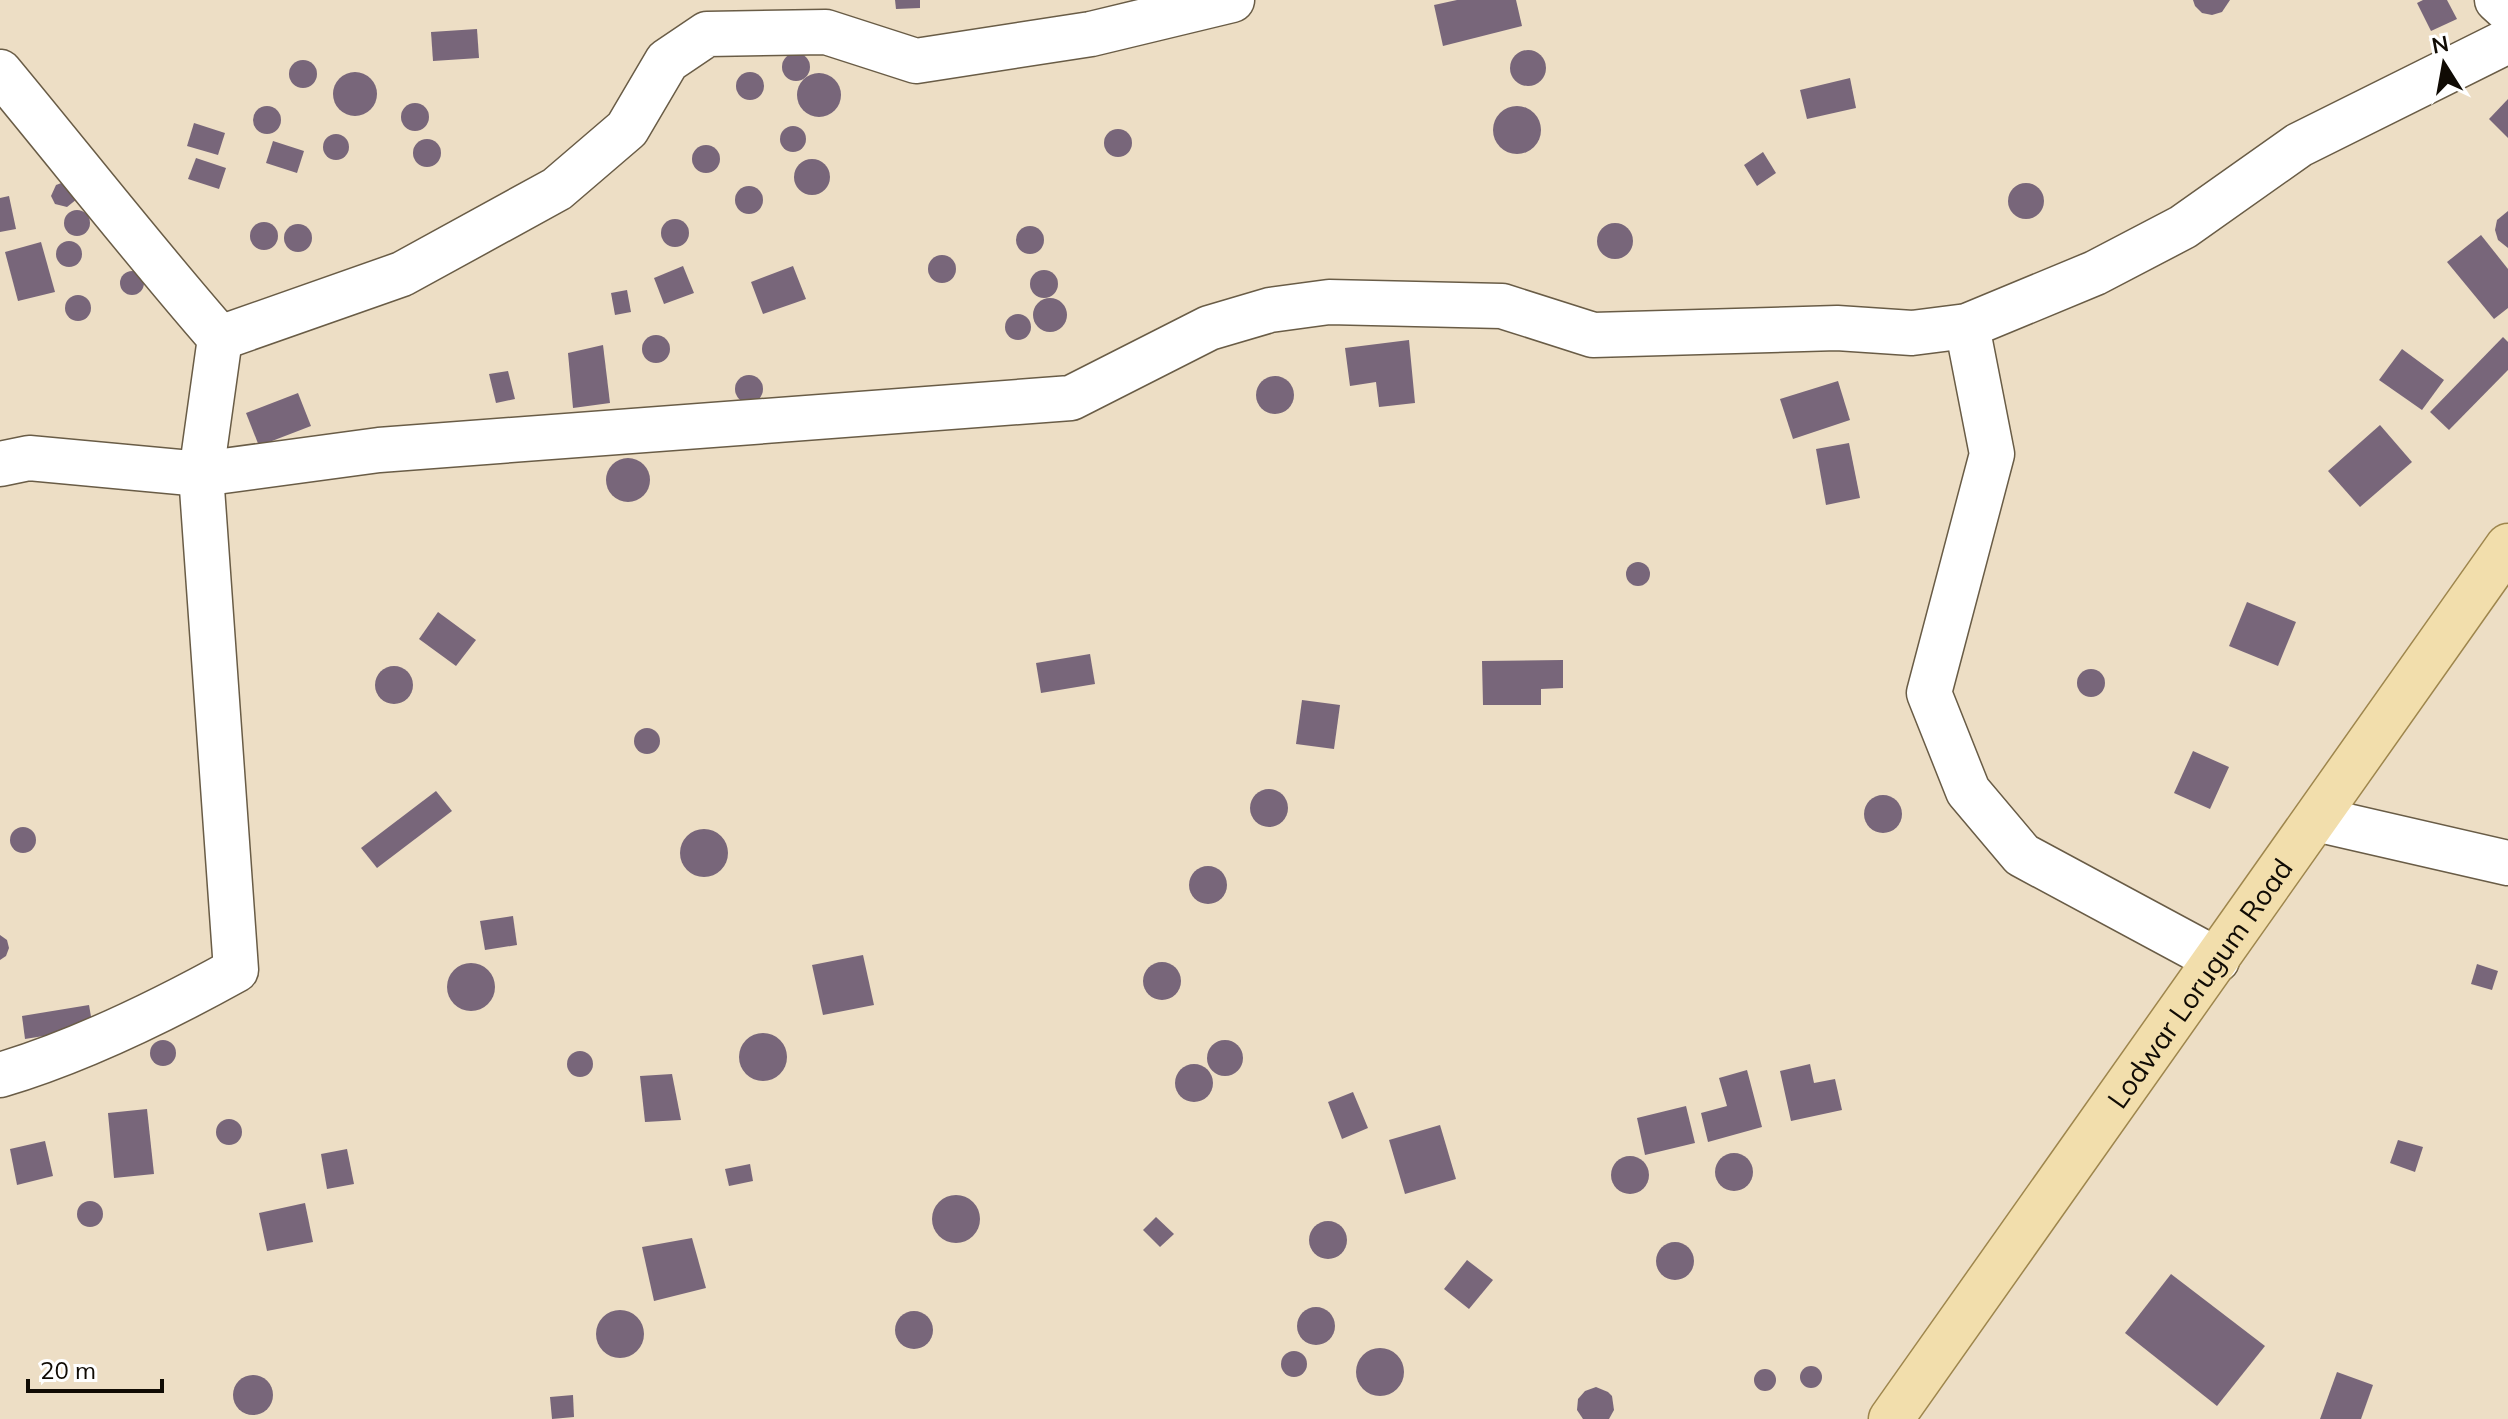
<svg xmlns="http://www.w3.org/2000/svg" width="2508" height="1419" font-family="Mulish,sans-serif">
  <rect width="100%" height="100%" fill="#eddec5"/>
  <g fill="#78667a">
    <path d="M895,0H920V8L896,9Z"/>
    <path d="M1457,0H1516L1522,26L1443,46L1434,5Z"/>
    <path d="M2193,0H2230L2222,12L2212,15L2202,13L2195,6Z"/>
    <path d="M2423,0H2447L2457,19L2431,31L2417,3Z"/>
    <path d="M477,29L479,58L433,61L431,32Z"/>
    <circle cx="1528" cy="68" r="18"/>
    <circle cx="796" cy="67" r="14"/>
    <circle cx="303" cy="74" r="14"/>
    <circle cx="750" cy="86" r="14"/>
    <circle cx="355" cy="94" r="22"/>
    <circle cx="819" cy="95" r="22"/>
    <path d="M1850,78L1856,108L1807,119L1800,90Z"/>
    <path d="M2508,99V138L2489,119Z"/>
    <circle cx="415" cy="117" r="14"/>
    <circle cx="267" cy="120" r="14"/>
    <circle cx="1517" cy="130" r="24"/>
    <path d="M194,123L225,133L218,155L187,146Z"/>
    <circle cx="793" cy="139" r="13"/>
    <circle cx="1118" cy="143" r="14"/>
    <circle cx="336" cy="147" r="13"/>
    <circle cx="427" cy="153" r="14"/>
    <path d="M273,141L304,151L297,173L266,163Z"/>
    <circle cx="706" cy="159" r="14"/>
    <path d="M1763,152L1776,173L1757,186L1744,165Z"/>
    <path d="M196,158L226,168L219,189L188,179Z"/>
    <circle cx="812" cy="177" r="18"/>
    <path d="M64,182L77,199L67,207L55,204L51,196L56,185Z"/>
    <circle cx="2026" cy="201" r="18"/>
    <circle cx="749" cy="200" r="14"/>
    <path d="M9,196L16,229L0,232V198Z"/>
    <circle cx="77" cy="223" r="13"/>
    <path d="M2508,211V248L2498,240L2495,230L2497,220Z"/>
    <circle cx="675" cy="233" r="14"/>
    <circle cx="264" cy="236" r="14"/>
    <circle cx="1615" cy="241" r="18"/>
    <circle cx="298" cy="238" r="14"/>
    <circle cx="1030" cy="240" r="14"/>
    <path d="M2481,235L2508,269V308L2494,319L2447,262Z"/>
    <circle cx="69" cy="254" r="13"/>
    <path d="M41,242L55,292L18,301L5,252Z"/>
    <circle cx="942" cy="269" r="14"/>
    <path d="M683,266L694,293L664,304L654,278Z"/>
    <path d="M793,266L806,299L763,314L751,282Z"/>
    <circle cx="1044" cy="284" r="14"/>
    <circle cx="132" cy="283" r="12"/>
    <path d="M627,290L631,312L615,315L611,293Z"/>
    <circle cx="78" cy="308" r="13"/>
    <circle cx="1050" cy="315" r="17"/>
    <circle cx="1018" cy="327" r="13"/>
    <circle cx="656" cy="349" r="14"/>
    <path d="M2503,337L2508,342V370L2449,430L2430,412Z"/>
    <path d="M1409,340L1415,403L1379,407L1376,382L1350,386L1345,348Z"/>
    <path d="M603,345L610,403L573,408L568,353Z"/>
    <path d="M2402,349L2444,380L2422,410L2379,380Z"/>
    <path d="M508,371L515,399L496,403L489,374Z"/>
    <circle cx="749" cy="389" r="14"/>
    <circle cx="1275" cy="395" r="19"/>
    <path d="M1838,381L1850,420L1793,439L1780,399Z"/>
    <path d="M298,393L311,426L259,446L246,413Z"/>
    <path d="M2380,425L2412,462L2360,507L2328,471Z"/>
    <path d="M1849,443L1860,498L1826,505L1816,449Z"/>
    <circle cx="628" cy="480" r="22"/>
    <circle cx="1638" cy="574" r="12"/>
    <path d="M2247,602L2296,622L2278,666L2229,646Z"/>
    <path d="M438,612L476,640L456,666L419,639Z"/>
    <path d="M1090,654L1095,684L1041,693L1036,663Z"/>
    <path d="M1563,660V688L1541,689V705H1483L1482,661Z"/>
    <circle cx="394" cy="685" r="19"/>
    <circle cx="2091" cy="683" r="14"/>
    <path d="M1302,700L1340,705L1334,749L1296,744Z"/>
    <circle cx="647" cy="741" r="13"/>
    <path d="M2193,751L2229,767L2210,809L2174,793Z"/>
    <circle cx="1269" cy="808" r="19"/>
    <path d="M436,791L452,811L377,868L361,848Z"/>
    <circle cx="1883" cy="814" r="19"/>
    <circle cx="23" cy="840" r="13"/>
    <circle cx="704" cy="853" r="24"/>
    <circle cx="1208" cy="885" r="19"/>
    <path d="M513,916L517,945L485,950L480,921Z"/>
    <path d="M0,935L7,940L9,948L6,956L0,960Z"/>
    <path d="M863,955L874,1005L823,1015L812,965Z"/>
    <circle cx="1162" cy="981" r="19"/>
    <circle cx="471" cy="987" r="24"/>
    <path d="M2477,964L2498,971L2492,990L2471,984Z"/>
    <path d="M89,1005L93,1028L25,1039L22,1016Z"/>
    <circle cx="763" cy="1057" r="24"/>
    <circle cx="1225" cy="1058" r="18"/>
    <circle cx="163" cy="1053" r="13"/>
    <circle cx="580" cy="1064" r="13"/>
    <path d="M1810,1064L1814,1083L1835,1079L1842,1110L1791,1121L1780,1071Z"/>
    <circle cx="1194" cy="1083" r="19"/>
    <path d="M1747,1070L1762,1127L1708,1142L1701,1113L1727,1106L1719,1078Z"/>
    <path d="M672,1074L681,1120L645,1122L640,1076Z"/>
    <path d="M1353,1092L1368,1128L1342,1139L1328,1102Z"/>
    <path d="M1686,1106L1695,1143L1645,1155L1637,1118Z"/>
    <path d="M147,1109L154,1174L114,1178L108,1113Z"/>
    <circle cx="229" cy="1132" r="13"/>
    <path d="M1440,1125L1456,1179L1405,1194L1389,1140Z"/>
    <path d="M2398,1140L2423,1147L2415,1172L2390,1163Z"/>
    <path d="M45,1141L53,1176L17,1185L10,1149Z"/>
    <path d="M347,1149L354,1184L327,1189L321,1154Z"/>
    <circle cx="1734" cy="1172" r="19"/>
    <circle cx="1630" cy="1175" r="19"/>
    <path d="M750,1164L753,1181L729,1186L725,1169Z"/>
    <circle cx="956" cy="1219" r="24"/>
    <circle cx="90" cy="1214" r="13"/>
    <path d="M305,1203L313,1242L267,1251L259,1213Z"/>
    <path d="M1156,1217L1174,1234L1160,1247L1143,1230Z"/>
    <circle cx="1328" cy="1240" r="19"/>
    <path d="M692,1238L706,1288L654,1301L642,1247Z"/>
    <circle cx="1675" cy="1261" r="19"/>
    <path d="M1467,1260L1493,1280L1469,1309L1444,1289Z"/>
    <path d="M2171,1274L2265,1346L2217,1406L2125,1333Z"/>
    <circle cx="1316" cy="1326" r="19"/>
    <circle cx="620" cy="1334" r="24"/>
    <circle cx="914" cy="1330" r="19"/>
    <circle cx="1380" cy="1372" r="24"/>
    <circle cx="1294" cy="1364" r="13"/>
    <circle cx="1811" cy="1377" r="11"/>
    <circle cx="1765" cy="1380" r="11"/>
    <path d="M2337,1372L2373,1385L2361,1419H2320Z"/>
    <circle cx="253" cy="1395" r="20"/>
    <path d="M1596,1387L1608,1392L1612,1396L1614,1410L1609,1419H1583L1577,1410L1578,1399L1585,1391Z"/>
    <path d="M573,1395L574,1417L552,1419L550,1397Z"/>
  </g>
  <g fill="none" stroke-linecap="round" stroke-linejoin="round">
    <defs>
      <g id="minor">
        <path d="M2497,0L2508,10"/>
        <path d="M0,72C73,160 144,251 220,338L201,474L236,970C162,1011 81,1051 0,1075"/>
        <path d="M1967,326L1992,454L1929,693L1968,791L2022,855L2217,960"/>
        <path d="M220,338L402,274L557,189L627,129L667,61L707,34L826,32L916,61L1091,34L1232,0"/>
        <path d="M0,464L29,458L201,474L379,450L1071,398L1209,328L1270,310L1329,302L1502,306L1593,335L1837,328L1912,333L1967,326L2095,273L2183,227L2299,145L2508,41"/>
        <path d="M2316,819L2508,863"/>
      </g>
      <g id="major">
        <path id="s1" d="M1891,1419L2508,546"/>
      </g>
    </defs>
    <use href="#minor" stroke="#695c46" stroke-width="47"/>
    <use href="#major" stroke="#9e864d" stroke-width="47"/>
    <use href="#minor" stroke="#fff" stroke-width="44"/>
    <use href="#major" stroke="#f2deac" stroke-width="44"/>
  </g>
  <g text-anchor="middle" dominant-baseline="central" stroke-width="6" stroke-linejoin="round" paint-order="stroke">
    <g font-size="28" fill="#100b04" stroke="#fff">
      <text stroke="none"><textPath href="#s1" startOffset="534">Lodwar Lorugum Road</textPath></text>
    </g>
  </g>
  <g transform="translate(2444 64) rotate(349)" stroke="#ffffff" stroke-width="6" paint-order="stroke">
  <path d="M0-6L14 30L0 20L-14 30Z" fill="#100b04"/>
  <text y="-12" font-size="22" font-weight="bold" text-anchor="middle" fill="#100b04">N</text>
  </g>
  <path d="M28 1379v12h134v-12" fill="none" stroke="#100b04" stroke-width="4"/>
  <text x="40" y="1379" font-size="24" fill="#100b04" stroke="#ffffff" stroke-width="6" paint-order="stroke">20 m</text>
</svg>
